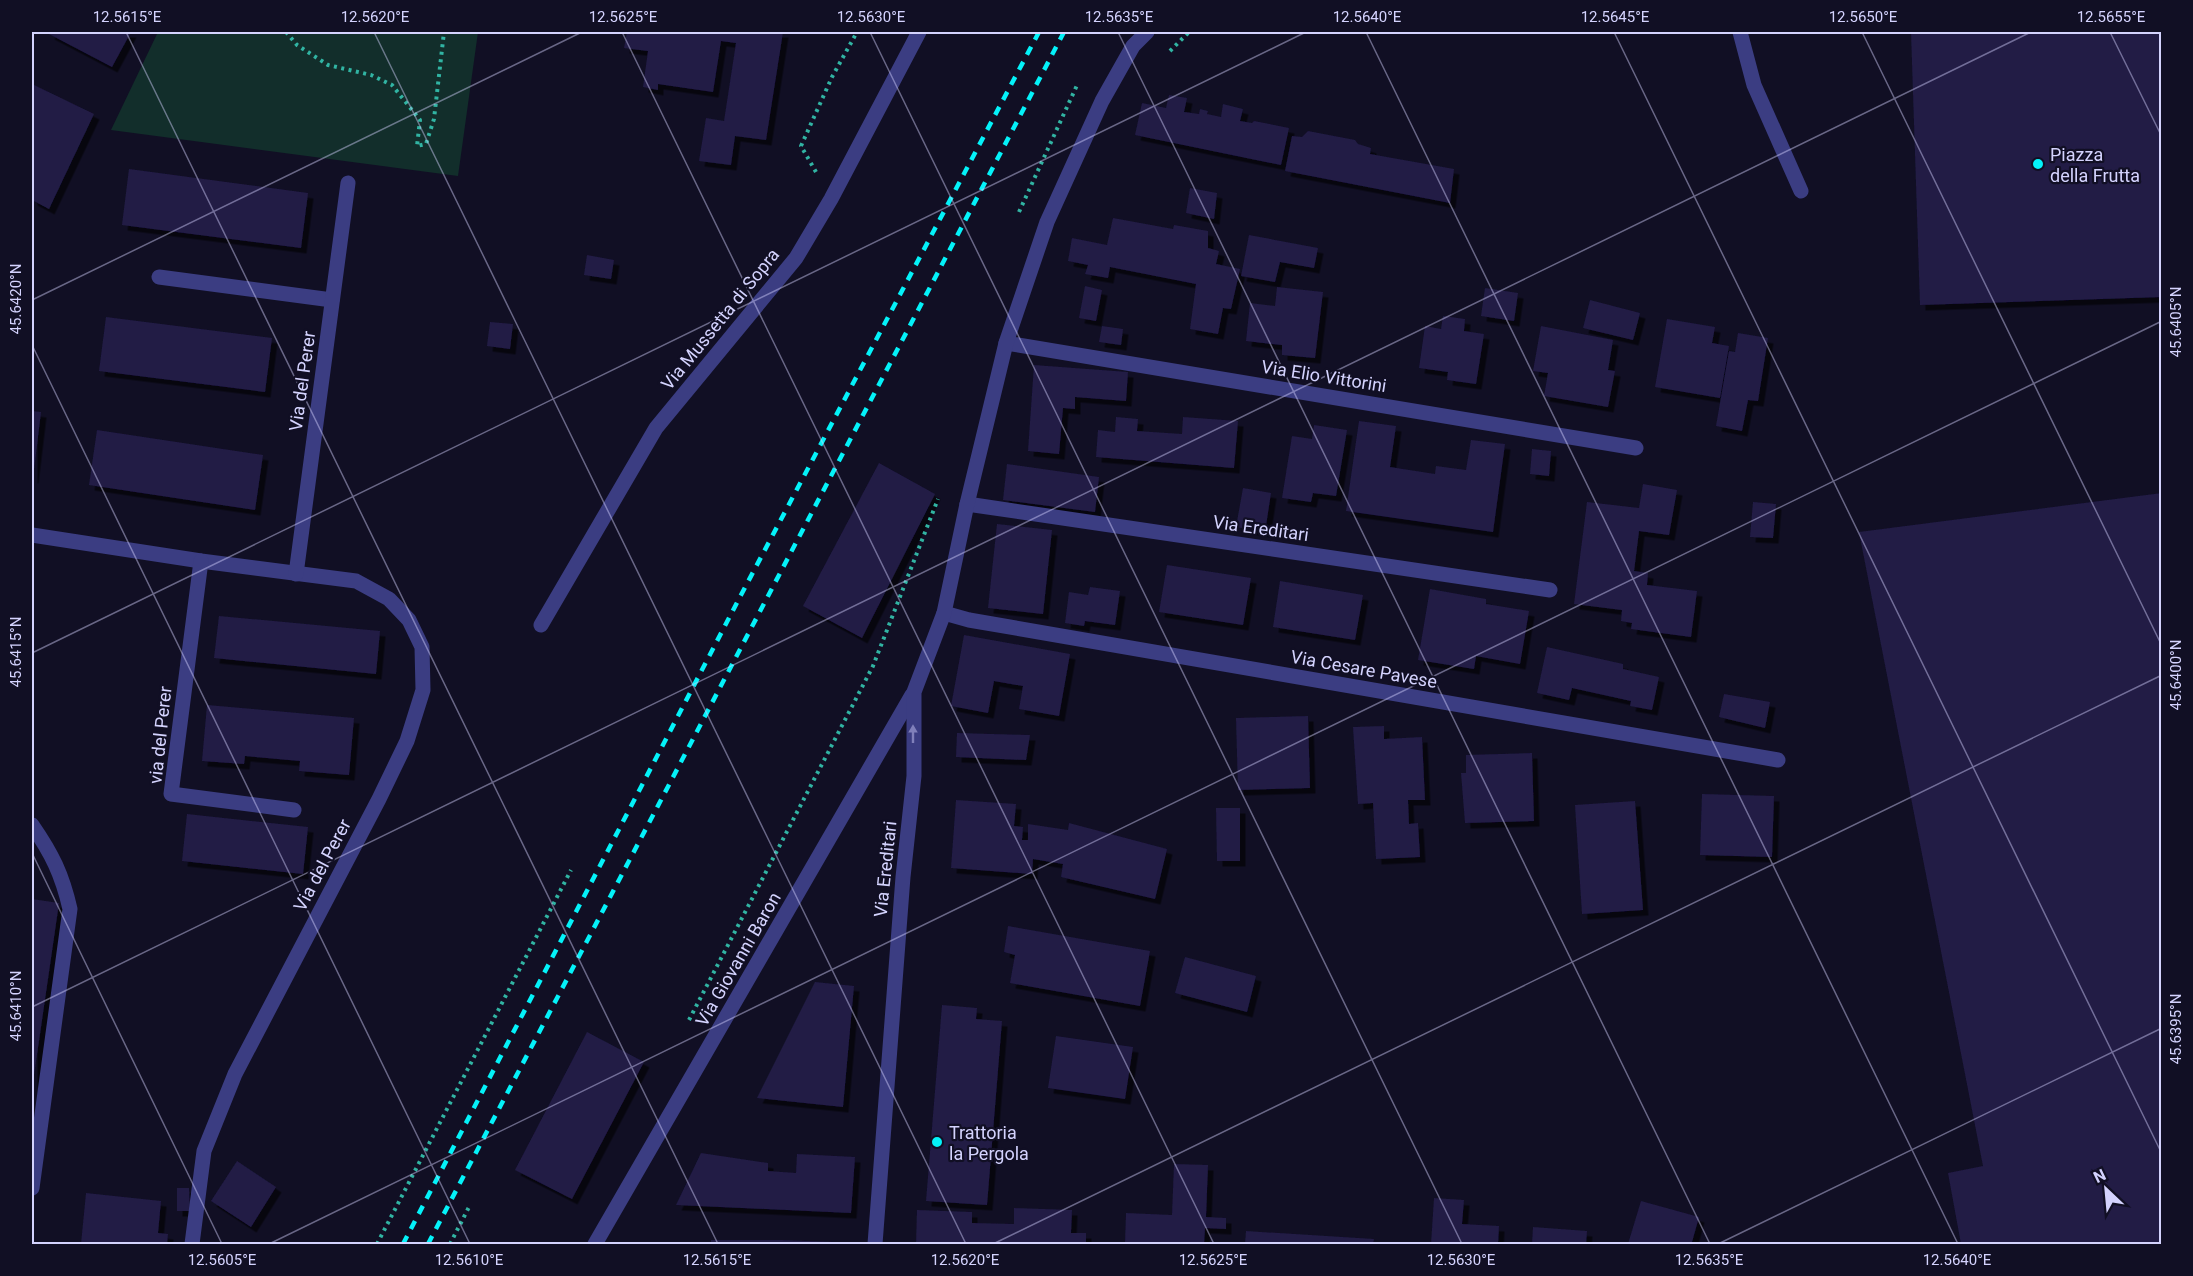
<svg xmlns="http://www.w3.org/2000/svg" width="2193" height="1276" font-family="Roboto,sans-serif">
  <defs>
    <filter id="shadow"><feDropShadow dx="5.5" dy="5.5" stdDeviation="0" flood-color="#0009"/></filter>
  </defs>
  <rect width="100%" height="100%" fill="#110f24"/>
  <path fill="#122e2b" d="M158,32H478L458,176L111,130Z"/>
  <g fill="#211b45" filter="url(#shadow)">
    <path d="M50,32H131L112,67L49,34Z"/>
    <path d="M627,32H783L766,140L735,136L731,165L699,161L706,118L724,121L736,43L721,41L713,92L658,84V90L643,87L648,51L624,48Z"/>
    <path d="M1911,32H2162V297L1920,305Z"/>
    <path d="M32,84L94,114L49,209L32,200Z"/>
    <path d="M1169,95L1187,98L1184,112L1199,114L1200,109L1208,111L1207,114L1221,117L1223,104L1243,109L1240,121L1252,123L1254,121L1289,128L1281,165L1135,135L1142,103L1166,108Z"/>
    <path d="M1308,131L1355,140L1358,144L1371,148L1370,154L1454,169L1450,203L1285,171L1292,136L1302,137Z"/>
    <path d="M129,169L308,193L301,248L122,225Z"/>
    <path d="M1190,188L1217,193L1214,219L1186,213Z"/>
    <path d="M1113,218L1173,229L1174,225L1208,231V248L1219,251L1216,264L1240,269L1231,309L1223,308L1218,334L1190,329L1196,284L1110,267L1108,278L1085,274L1088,265L1068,261L1072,238L1107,245Z"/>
    <path d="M1249,235L1318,248L1314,268L1280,262L1275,282L1241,276Z"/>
    <path d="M587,255L614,260L611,279L584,275Z"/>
    <path d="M1085,286L1102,290L1096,321L1079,318Z"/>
    <path d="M1277,287L1323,292L1315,358L1282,355V345L1246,341L1250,303L1275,306Z"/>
    <path d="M1485,288L1518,293L1514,321L1481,316Z"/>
    <path d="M1590,300L1640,313L1633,340L1583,328Z"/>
    <path d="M1443,316L1465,319L1464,331L1484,334L1476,384L1447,380L1448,372L1419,368L1425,326L1441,329Z"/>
    <path d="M106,317L272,338L265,392L99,371Z"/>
    <path d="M1667,319L1715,327L1712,343L1729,346L1720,398L1655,387Z"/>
    <path d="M490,322L513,324L510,349L487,346Z"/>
    <path d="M1102,326L1123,329L1121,345L1099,342Z"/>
    <path d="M1541,326L1613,340L1608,370L1615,371L1608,407L1544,396L1548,373L1533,371Z"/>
    <path d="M1738,333L1768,338L1758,401L1748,400L1742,431L1716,426L1729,351L1735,352Z"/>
    <path d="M1034,365L1128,372L1126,401L1075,397V409L1063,408L1059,454L1028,451Z"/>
    <path d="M32,411L41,412L33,478H32Z"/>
    <path d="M1116,417L1138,419L1137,431L1182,434L1183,417L1238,421L1234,468L1096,457L1098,430L1115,432Z"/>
    <path d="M1359,421L1396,426L1390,467L1435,474L1436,466L1466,470L1471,440L1505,444L1493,532L1346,511Z"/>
    <path d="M1314,425L1347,430L1336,496L1313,493L1311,502L1282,498L1292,436L1312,439Z"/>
    <path d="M97,430L263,455L255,510L89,485Z"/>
    <path d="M1532,449L1551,451L1549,476L1530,474Z"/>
    <path d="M879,463L935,494L862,638L803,606Z"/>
    <path d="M1007,464L1099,477L1095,512L1003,500Z"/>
    <path d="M1643,484L1677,490L1669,535L1639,531L1634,571L1648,573L1647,585L1697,591L1691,637L1631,629L1632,623L1621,621L1622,610L1574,604L1587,502L1639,508Z"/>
    <path d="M1243,488L1271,493L1265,532L1236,527Z"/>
    <path d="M2162,493V1244H1961L1948,1173L1983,1166L1859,532Z"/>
    <path d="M1753,502L1776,504L1773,538L1750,537Z"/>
    <path d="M997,524L1052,530L1043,614L988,608Z"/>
    <path d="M1167,565L1251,578L1243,625L1159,612Z"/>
    <path d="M1280,581L1363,595L1355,640L1273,627Z"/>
    <path d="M1090,587L1120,591L1115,625L1085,621L1084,626L1065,623L1069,592L1088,595Z"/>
    <path d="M1430,589L1486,599V604L1529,611L1520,664L1476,656L1474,669L1418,660Z"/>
    <path d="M219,616L380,631L376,674L214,658Z"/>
    <path d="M964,635L1070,654L1059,716L1019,709L1023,686L994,681L988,713L951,706Z"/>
    <path d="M1547,647L1623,664V669L1659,677L1652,710L1630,706L1631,701L1572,688L1569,700L1537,693Z"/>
    <path d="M1724,694L1770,702L1765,728L1719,717Z"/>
    <path d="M207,705L354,718L349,775L299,771L300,761L245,756L244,764L202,761Z"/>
    <path d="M1308,716L1310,788L1238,790L1236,718Z"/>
    <path d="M1384,726V739L1422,737L1425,800H1408L1409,824L1418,823L1420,857L1376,859L1373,803L1358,804L1353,727Z"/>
    <path d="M957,733L1030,735L1026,760L956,757Z"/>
    <path d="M1532,753L1534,821L1465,823L1461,773H1466V755Z"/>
    <path d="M1702,794L1774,796L1772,857L1700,855Z"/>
    <path d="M956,800L1016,804L1014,826L1023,827L1022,840H1028V824L1068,830L1069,823L1167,849L1155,899L1061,877L1063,864L1033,859L1032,874L951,868Z"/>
    <path d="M1635,801L1643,910L1582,914L1575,805Z"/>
    <path d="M1216,808H1240V861H1217Z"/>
    <path d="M187,814L308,827L303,874L182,861Z"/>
    <path d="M32,899L59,903L33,1082H32Z"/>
    <path d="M1008,926L1150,951L1140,1006L1010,983L1015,955L1004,952Z"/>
    <path d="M1185,957L1256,976L1247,1012L1175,993Z"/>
    <path d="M815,982L854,986L843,1107L757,1098Z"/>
    <path d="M942,1005L977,1008L976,1019L1002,1021L987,1205L926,1201Z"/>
    <path d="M587,1032L644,1062L572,1199L515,1170Z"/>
    <path d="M1056,1036L1133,1047L1125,1099L1048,1088Z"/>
    <path d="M701,1153L768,1163V1171L796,1173L797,1154L855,1157L851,1213L676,1205Z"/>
    <path d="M237,1161L276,1187L251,1227L211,1201Z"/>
    <path d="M1174,1164L1208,1165L1206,1217L1226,1218V1229L1205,1228L1204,1244L1125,1243L1126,1213L1172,1215Z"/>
    <path d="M177,1188H189L190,1211H177Z"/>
    <path d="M86,1193L161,1201L158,1233L168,1234L167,1244H81Z"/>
    <path d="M1434,1198L1464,1200L1462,1224L1499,1226L1498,1244H1431Z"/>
    <path d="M1641,1201L1699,1217L1692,1242L1697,1244H1628Z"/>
    <path d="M1014,1208L1072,1210L1071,1233H1086V1244H916L917,1210L972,1212V1223L1014,1224Z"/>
    <path d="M1533,1227L1587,1231L1586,1244H1532Z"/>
    <path d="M1246,1231L1374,1239L1373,1244H1245Z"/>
    <path d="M711,1240H781L835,1242V1244H711Z"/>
  </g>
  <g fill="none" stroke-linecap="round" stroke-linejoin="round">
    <g stroke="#31b4a3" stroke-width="4" stroke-dasharray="3 4.5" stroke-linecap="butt">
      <path d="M286,32L297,45L328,65L371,75L392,85L420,120L417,146L426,144L434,119L444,32"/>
      <path d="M1170,51L1189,32"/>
      <path d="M816,172L801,146L832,77L857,32"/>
      <path d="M1019,212L1078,83"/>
      <path d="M689,1020L873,666L938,499"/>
      <path d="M377,1244L571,870"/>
      <path d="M450,1244L469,1207"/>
    </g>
    <path stroke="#3b3d82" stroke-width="15" d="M1740,32L1754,85L1801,191"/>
    <g stroke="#3b3d82" stroke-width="15">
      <path d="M159,277L332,300"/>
      <path d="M1006,343L1636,448"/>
      <path d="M967,504L1550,590"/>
      <path d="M32,535L201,561L356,581L389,599L409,620L422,647L423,690L407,741L379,799L235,1074L204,1151L192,1244"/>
      <path d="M201,561L171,794L294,810"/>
      <path d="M296,574L348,183"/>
      <path d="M944,613L969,620L1778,760"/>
      <path d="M541,625L656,428L796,258L831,199L919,32"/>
      <path d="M32,825C52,854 62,874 70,909L32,1188"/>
      <path d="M595,1244L912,695"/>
      <path d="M875,1244L903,877L914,776V692L944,613L967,504L1006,343L1047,222L1102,101L1133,46L1147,32"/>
    </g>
    <g stroke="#04f2f9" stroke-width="4.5" stroke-dasharray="9 8" stroke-linecap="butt">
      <path d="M403,1244L741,595L1039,32"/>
      <path d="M428,1244L1064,32"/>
    </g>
  </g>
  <defs><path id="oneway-solid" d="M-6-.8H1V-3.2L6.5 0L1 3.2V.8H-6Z" transform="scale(1.5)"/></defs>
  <use fill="#8080ba" href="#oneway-solid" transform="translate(913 734) rotate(-90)"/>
  <path fill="none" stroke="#d4d3fe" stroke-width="1.5" stroke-opacity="0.45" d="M126,32L718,1244M374,32L966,1244M622,32L1214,1244M870,32L1462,1244M1118,32L1710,1244M1366,32L1958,1244M1614,32L2162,1154M1862,32L2162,646M2110,32L2162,137M32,300L582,32M32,345L470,1244M32,653L1306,32M32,853L222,1244M32,1007L2031,32M269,1244L2162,321M993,1244L2162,675M1718,1244L2162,1028"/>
  <g fill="#04f2f9" stroke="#110f24" stroke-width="2">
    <circle cx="2038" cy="164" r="6"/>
    <circle cx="937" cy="1142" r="6"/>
  </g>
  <g text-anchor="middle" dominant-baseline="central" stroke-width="4.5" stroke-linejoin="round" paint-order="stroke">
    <g font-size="18" fill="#d4d3fe" stroke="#110f24" text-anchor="start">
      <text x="2050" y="154">Piazza<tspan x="2050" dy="21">della Frutta</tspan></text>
      <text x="949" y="1132">Trattoria<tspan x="949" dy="21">la Pergola</tspan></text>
    </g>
    <g font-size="18" fill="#d4d3fe" stroke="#110f24">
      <text transform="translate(720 319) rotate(-51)">Via Mussetta di Sopra</text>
      <text transform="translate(1324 376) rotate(9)">Via Elio Vittorini</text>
      <text transform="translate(302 381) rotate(-82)">Via del Perer</text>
      <text transform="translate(1261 528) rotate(8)">Via Ereditari</text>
      <text transform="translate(1364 669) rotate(10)">Via Cesare Pavese</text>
      <text transform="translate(160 735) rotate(-84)">via del Perer</text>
      <text transform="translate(322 865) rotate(-62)">Via del Perer</text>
      <text transform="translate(885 869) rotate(-84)">Via Ereditari</text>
      <text transform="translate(738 959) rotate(-60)">Via Giovanni Baron</text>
    </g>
  </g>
  <rect width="2193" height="1276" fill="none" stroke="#110f24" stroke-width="66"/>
  <g transform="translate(2106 1189) rotate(334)" stroke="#110f24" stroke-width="4.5" paint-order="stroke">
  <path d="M0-4.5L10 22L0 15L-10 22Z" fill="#d4d3fe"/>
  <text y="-9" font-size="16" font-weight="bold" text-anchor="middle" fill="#d4d3fe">N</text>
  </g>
  <rect x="33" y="33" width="2127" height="1210" fill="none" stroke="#d4d3fe" stroke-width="2"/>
  <g font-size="15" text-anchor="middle" fill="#d4d3fe">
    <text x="127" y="22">12.5615°E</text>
    <text x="375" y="22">12.5620°E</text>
    <text x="623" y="22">12.5625°E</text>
    <text x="871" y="22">12.5630°E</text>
    <text x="1119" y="22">12.5635°E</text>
    <text x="1367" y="22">12.5640°E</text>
    <text x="1615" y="22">12.5645°E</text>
    <text x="1863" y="22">12.5650°E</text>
    <text x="2111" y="22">12.5655°E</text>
    <text transform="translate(16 299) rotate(-90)" y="5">45.6420°N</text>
    <text transform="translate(2176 322) rotate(-90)" y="5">45.6405°N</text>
    <text transform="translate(16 652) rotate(-90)" y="5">45.6415°N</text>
    <text transform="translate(2176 675) rotate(-90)" y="5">45.6400°N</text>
    <text transform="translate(16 1006) rotate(-90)" y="5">45.6410°N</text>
    <text transform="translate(2176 1029) rotate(-90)" y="5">45.6395°N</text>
    <text x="222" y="1265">12.5605°E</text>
    <text x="469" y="1265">12.5610°E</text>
    <text x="717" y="1265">12.5615°E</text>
    <text x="965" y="1265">12.5620°E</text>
    <text x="1213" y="1265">12.5625°E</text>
    <text x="1461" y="1265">12.5630°E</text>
    <text x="1709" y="1265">12.5635°E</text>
    <text x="1957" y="1265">12.5640°E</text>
  </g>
</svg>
